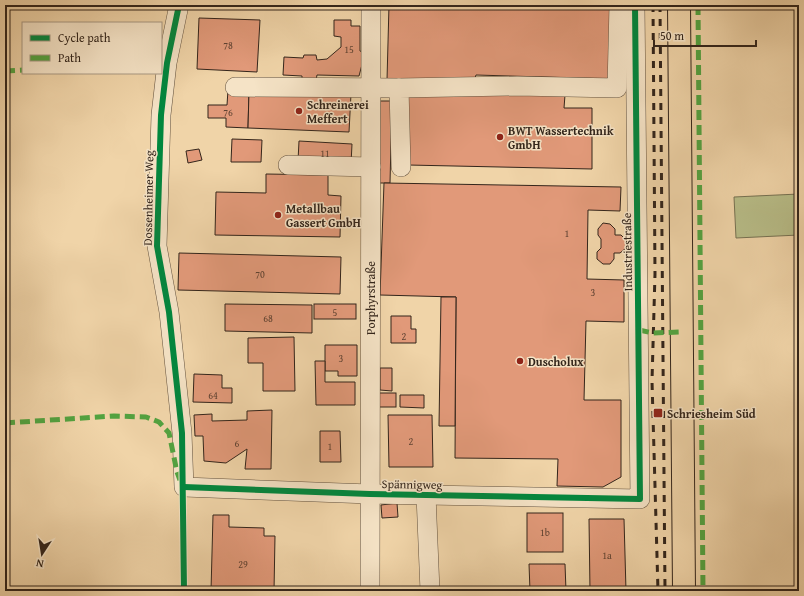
<svg xmlns="http://www.w3.org/2000/svg" width="804" height="596" font-family="'Gentium Book Plus',serif">
  <rect width="100%" height="100%" fill="#f0d4a8"/>
  <filter id="stains"><feTurbulence type="fractalNoise" baseFrequency=".005" numOctaves="4"/><feColorMatrix values="0 0 0 0 .2 0 0 0 0 .09 0 0 0 0 .02 0 0 0 .5 -.17"/></filter>
  <radialGradient id="worn" r=".72"><stop offset=".6" stop-color="#630" stop-opacity="0"/><stop offset="1" stop-color="#630" stop-opacity=".3"/></radialGradient>
  <path fill="#b8bd88" stroke="#767152" d="M799,194V235L736,238L734,197Z"/>
  <g fill="#e19979" stroke="#33251b">
    <path d="M389,5H612L610,79L476,75L474,81L387,80Z"/>
    <path d="M199,18L260,20L257,72L197,69Z"/>
    <path d="M334,20H351V26H360V51L365,53L359,76L317,75L316,80H302V76L283,75L284,57L303,58L304,55H316L317,60L327,59L341,47V37L334,36Z"/>
    <path d="M228,90L249,91L248,128L226,127V118H208V105H227Z"/>
    <path d="M249,91L351,94L349,132L248,128Z"/>
    <path d="M408,93L565,95L564,108H592V169L408,165Z"/>
    <path d="M380,101H392L390,183H379Z"/>
    <path d="M232,139L262,140L261,162H231Z"/>
    <path d="M299,141L352,144L351,164L298,161Z"/>
    <path d="M199,149L202,160L188,163L186,151Z"/>
    <path d="M266,174L328,175V195L341,196L340,237L215,235L216,192L266,193Z"/>
    <path d="M384,183L621,187L620,211L588,210L587,279L624,280V322L586,321L584,400H621V477L603,487L557,486L558,459L455,458L456,297L380,295Z"/>
    <path d="M603,223L610,224L615,229V235H621L626,240V248L620,253H614V259L610,264H603L597,259V252L601,248V239L598,235V229Z"/>
    <path d="M179,253L341,257L340,294L178,290Z"/>
    <path d="M441,297H456L455,426H439Z"/>
    <path d="M225,304L312,305V333L225,331Z"/>
    <rect x="314" y="304" width="42" height="15"/>
    <path d="M391,316H411V329H416V343H391Z"/>
    <path d="M294,337L295,391H263V363H248V338Z"/>
    <path d="M325,345H357V376H338V371H325Z"/>
    <path d="M315,361H325V382H355V405H316Z"/>
    <path d="M380,368H392V391L380,390Z"/>
    <path d="M194,374L222,375V388H232V403L193,402Z"/>
    <rect x="377" y="393" width="19" height="14"/>
    <path d="M400,395H424V408L400,407Z"/>
    <path d="M272,410L271,469H245L247,449L226,463L204,461L203,436H195L194,415L212,414V421L247,420V411Z"/>
    <path d="M388,415H432L433,467H389Z"/>
    <path d="M320,431H340L341,462H320Z"/>
    <path d="M397,503L398,517L382,518L381,505Z"/>
    <rect x="527" y="513" width="36" height="39"/>
    <path d="M213,515H229V527L264,528V536H275L274,591H211Z"/>
    <path d="M589,519H624L626,591H590Z"/>
    <path d="M529,564H565L566,591H530Z"/>
  </g>
  <g fill="none" stroke-linecap="round" stroke-linejoin="round">
    <defs>
      <g id="minor">
        <path d="M179,5L167,63L161,115L157,246L169,312L182,433L184,487L370,494L640,499L635,5"/>
        <path d="M235,87L399,88"/>
        <path d="M288,165L371,167"/>
        <path d="M401,167L399,88L517,86L617,88L619,5"/>
        <path d="M426,495L430,591"/>
        <path d="M370,591L371,5"/>
      </g>
      <path id="major" d="M679,5L684,591"/>
    </defs>
    <use href="#minor" stroke="#62513e" stroke-width="20"/>
    <use href="#major" stroke="#33251b" stroke-width="24"/>
    <use href="#minor" stroke="#f5e3c6" stroke-width="19"/>
    <use href="#major" stroke="#f0d4a8" stroke-width="22"/>
    <g stroke="#33251b" stroke-width="3" stroke-dasharray="7 7" stroke-linecap="butt">
      <path d="M653,5L655,274L652,381L658,591"/>
      <path d="M660,5L665,591"/>
    </g>
    <g stroke="#52a340" stroke-width="5" stroke-dasharray="10 5" stroke-linecap="butt">
      <path d="M698,5L703,591"/>
      <path d="M5,71L23,70"/>
      <path d="M639,330L653,333L681,332"/>
      <path d="M5,423L114,416L146,417L159,422L169,433L177,472L180,480"/>
    </g>
    <defs>
      <g id="cycleway">
        <path d="M179,5L167,63L161,115L157,246L169,312L182,433L184,591"/>
        <path d="M184,487L370,494L640,499L635,5"/>
      </g>
    </defs>
    <use href="#cycleway" stroke="#f5e3c6" stroke-width="8"/>
    <use href="#cycleway" stroke="#00873e" stroke-width="6"/>
  </g>
  <g fill="#8f2418" stroke="#f5e3c6" stroke-width="1.5">
    <circle cx="299" cy="111" r="4"/>
    <circle cx="500" cy="137" r="4"/>
    <circle cx="278" cy="215" r="4"/>
    <circle cx="520" cy="361" r="4"/>
    <rect x="653" y="408" width="10" height="10" rx="2"/>
  </g>
  <g text-anchor="middle" dominant-baseline="central" stroke-width="3" stroke-linejoin="round" paint-order="stroke">
    <g font-size="10" fill="#5e4232">
      <text x="228" y="45">78</text>
      <text x="349" y="49">15</text>
      <text x="228" y="112">76</text>
      <text x="325" y="153">11</text>
      <text x="567" y="233">1</text>
      <text x="260" y="274">70</text>
      <text x="593" y="292">3</text>
      <text x="335" y="312">5</text>
      <text x="268" y="318">68</text>
      <text x="404" y="336">2</text>
      <text x="341" y="358">3</text>
      <text x="213" y="395">64</text>
      <text x="411" y="441">2</text>
      <text x="237" y="443">6</text>
      <text x="330" y="446">1</text>
      <text x="545" y="532">1b</text>
      <text x="607" y="555">1a</text>
      <text x="243" y="564">29</text>
    </g>
    <g font-size="12" font-weight="bold" fill="#33251b" stroke="#f5e3c6" text-anchor="start">
      <text x="307" y="104">Schreinerei<tspan x="307" dy="14">Meffert</tspan></text>
      <text x="508" y="130">BWT Wassertechnik<tspan x="508" dy="14">GmbH</tspan></text>
      <text x="286" y="208">Metallbau<tspan x="286" dy="14">Gassert GmbH</tspan></text>
      <text x="528" y="361">Duscholux</text>
      <text x="667" y="413">Schriesheim Süd</text>
    </g>
    <g font-size="12" fill="#33251b" stroke="#f5e3c6">
      <text transform="translate(148 198) rotate(-89)">Dossenheimer Weg</text>
      <text transform="translate(627 252) rotate(-91)">Industriestraße</text>
      <text transform="translate(370 298) rotate(-90)">Porphyrstraße</text>
      <text transform="translate(412 484) rotate(1)">Spännigweg</text>
    </g>
  </g>
  <rect width="804" height="596" fill="none" stroke="#f0d4a8" stroke-width="20"/>
  <rect x="6" y="6" width="792" height="584" fill="none" stroke="#33251b" stroke-width="2"/>
  <rect x="10" y="10" width="784" height="576" fill="none" stroke="#33251b"/>
  <rect x="22" y="22" width="140" height="52" fill="#f5e3c6" stroke="#a79782"/>
  <rect x="30" y="35" width="20" height="6" fill="#00873e" stroke="#a79782"/>
  <text x="58" y="42" font-size="12" fill="#33251b">Cycle path</text>
  <rect x="30" y="55" width="20" height="6" fill="#52a340" stroke="#a79782"/>
  <text x="58" y="62" font-size="12" fill="#33251b">Path</text>
  <g transform="translate(42 554) rotate(192)" stroke="#f5e3c6" stroke-width="3" paint-order="stroke">
  <path d="M0-3L7 15L0 10L-7 15Z" fill="#33251b"/>
  <text y="-6" font-size="11" font-weight="bold" text-anchor="middle" fill="#33251b">N</text>
  </g>
  <path d="M654 40v6h102v-6" fill="none" stroke="#33251b" stroke-width="2"/>
  <text x="660" y="40" font-size="12" fill="#33251b" stroke="#f5e3c6" stroke-width="3" paint-order="stroke">50 m</text>
  <rect width="100%" height="100%" filter="url(#stains)"/>
  <rect width="100%" height="100%" fill="url(#worn)"/>
</svg>
